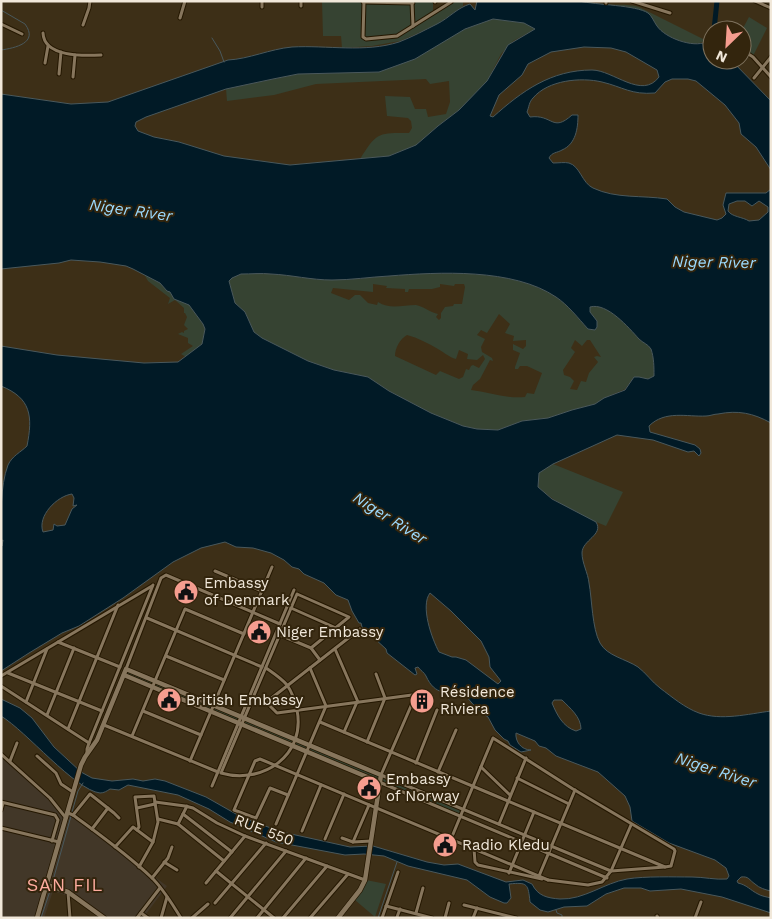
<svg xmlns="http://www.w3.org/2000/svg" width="772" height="919" font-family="'Work Sans',sans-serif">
  <rect width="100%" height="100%" fill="#3d2f17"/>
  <path fill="#423728" d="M1,752L53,797L59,807L167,886L143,918H100L74,898L53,891L44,918H1Z"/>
  <g fill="#364332" fill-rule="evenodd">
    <path d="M322,1L391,3V1H433V14L457,1H463V6L438,24L400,41L372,46L342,48L341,36H323Z"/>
    <path d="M579,1C588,1 597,4 607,5C618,5 628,4 639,7L703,39L708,37C699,52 666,38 657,27C652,20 650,13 641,10C621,3 599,6 579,1Z"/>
    <path d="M749,17L767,28L753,56L742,49V30Z"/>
    <path d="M493,19L524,23L535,29L513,41L501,54L487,81L472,97L459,110L438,126L416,145L389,156L360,159C377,132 378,133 409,133L412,128L411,121L408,118L387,116L385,96L410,97L415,109H426L428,117L446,114L450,102L449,81L430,84L426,79L316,84L274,95L227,101L226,89L298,74L379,72L465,29Z"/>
    <path d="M144,274L160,283L166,290L170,291L174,299L189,305L203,324L205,329L202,344L186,357L181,354L193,346L188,343V338L178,334L182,332L184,333V331L188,329L184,325L187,317L185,313H184V308L175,300L168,304L170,298L148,281Z"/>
    <path d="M241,274C251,274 261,273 271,274C292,275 311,280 332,280C351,280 370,277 389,276C439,272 513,268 556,297C568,305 578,318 588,329L595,330L597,321L589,312V307C607,302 629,327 639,339C643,343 648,344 651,349C654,358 654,367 654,376L648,379L639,377H634L625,389L604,398L595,404L572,410L548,418L522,421L498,430L477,429L463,426L431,413L389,391L368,377L334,370L308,361L262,339L254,332L245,312L235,303L229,281L232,278ZM373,284L387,286L386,288L405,289V292H408L409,289H432L440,287V284L454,286L455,284H464L465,287L462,304H454L453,306L445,307L441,313V318L439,320L436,317L438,314C431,313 423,306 416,305C403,305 390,310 378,302L377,305L368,303L360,295H355L349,300L331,293L333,288L373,292ZM499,314L510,324L505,333L514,336L513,341L526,340V346L523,349L513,344V350L520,353L515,367V369H518L520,366H527L542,373L534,394L527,393L525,397C506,399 489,392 471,390L473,385L480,379L490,360L493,361L492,358L482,352L481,347L485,339L477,335L481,330L487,333ZM407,335C418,338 428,343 438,349C445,353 449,357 456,359L459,350L468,354L467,359L477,360L483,355L485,359L479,368L473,365L471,366L469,370L466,369L463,377L459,379L440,371L436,375L395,356C395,348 400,339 407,335ZM575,340L582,346L587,340H590L601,357L597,356L594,357L598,362L589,373L586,382L581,381L577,390L570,389L574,381L570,377L564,375L563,370L575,352L571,348Z"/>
    <path d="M553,464L623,492L606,526C582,516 558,505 538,487L539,473Z"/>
    <path d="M127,672L463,812L461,815L126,674Z"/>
    <path d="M366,880L386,884L375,917L355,900Z"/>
  </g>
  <path fill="#011a26" stroke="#49585c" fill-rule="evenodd" d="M477,1H579C596,5 636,5 648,13C652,16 654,22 657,26C665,38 693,48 706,42L712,44V60H731L771,101V170L756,147L741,134L739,123L725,105L696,81L688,79H672L665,82L655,93C631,95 623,87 602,82C581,77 548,80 533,98C529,102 529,107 527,112L530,117C553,114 552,133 572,115H578C578,128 576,144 562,150C557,153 552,152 549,158L553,163C558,163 565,162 569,163C580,166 582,183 593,188C616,199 642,195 667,199L675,207L684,212L717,220L722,218L726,214L723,205L726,193H766L771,189V423C753,413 738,410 718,414C714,414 710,416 706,416C687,417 665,410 649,426L650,432L695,445L700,449L701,453L699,456L694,451L688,452L653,440L617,435L553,464L539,473L538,487L552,499L596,522C604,535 582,540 582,553C582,563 588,573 589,583C592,599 592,628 600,643C607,656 626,659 638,667C646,673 652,682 660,688C672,697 685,708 699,713C721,721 748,714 771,711V891C766,890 759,888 755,884C749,880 749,876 741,877L737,881L738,883C747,885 750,890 758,894C761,896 767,897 771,898V913L722,897L681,889L650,891L641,888H624L606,894L587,906L564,907L548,912L540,910L530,902C528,884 528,882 509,884L511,898L507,903H504L490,897L467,880L408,866L384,856L364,854L345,855L276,842L230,822L209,809L178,795L128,785L119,790L110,789C107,791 104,793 100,793C75,790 26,731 1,716V699L20,708L32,718L54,747L81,772L92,778L112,781L133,779L143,781L155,779L165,781L206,797L243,818L282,832L350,847L373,846L427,862L444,865L458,864L506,882L523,880L532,884C538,896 547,898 560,899C584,900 604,883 627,879C645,876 674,877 692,877C704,877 715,880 727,879L729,876L726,868L715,860L669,843L632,821L630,807L625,796L598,772L556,756L546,748L539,746L535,741L516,733C515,741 521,750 531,750L521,752L510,745L508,741L504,739L495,730L488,717L478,710L465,695C447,692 435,696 426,676C424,672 421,671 418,667L415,668L417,674L415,675L387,653L386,649L362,627L361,623H359L352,611L348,600L336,595L324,583L304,574L299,569L292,567L284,560L271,553L253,548L236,547L225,542L201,548L173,562L123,598L79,626L62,633L29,653L1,671V542L2,546L3,540L1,541C1,517 0,486 8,465C12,456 21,452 27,446C33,416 31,398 1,386V346L57,355L144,363L178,362L202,344L205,329L203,324L189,305L174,299L170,292L167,291L160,283L133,269L126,266L100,262L71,260L59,263L1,269V94L71,104L108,102L228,60C249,59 270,49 292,47C327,45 365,53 399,42C412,37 425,30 437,24C449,18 457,8 470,4L475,10ZM493,19L524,23L535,29L508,45L487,81L459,110L438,126L416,145L389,156L290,165L224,156L179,142L154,137L138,131L135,126L136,122L146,117L226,89L273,79L298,74L379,72L415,59L465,29ZM584,47L611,48L626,52L657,70L659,77C642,100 613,70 592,70C551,70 522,91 493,117L490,116L499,95L522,75L528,64L551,52ZM737,201H745L752,206L759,201L768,207V212L759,220L749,221C743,217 732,217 728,211L729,204ZM241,274C251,274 261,273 271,274C292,275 311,280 332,280C351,280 370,277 389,276C439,272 513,268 556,297C568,305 578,318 588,329L595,330L597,327V321L590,312V307C607,302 629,328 639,339C643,343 648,344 651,349C654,358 654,367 654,376L648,379L639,377H634L625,390L604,398L595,404L572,410L548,418L522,421L498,430L477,429L463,426L431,413L389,391L368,377L334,370L308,361L262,338L254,332L245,312L235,303L229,281L232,278ZM72,494L74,498L73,506L77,505L72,509L65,525L57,526L54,524L53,530L43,532C37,516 57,496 72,494ZM430,593L451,611L481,641L489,657L490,667L501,681L498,684L466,660L456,657H452L439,652C432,639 420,606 430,593ZM554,700H562C570,708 581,717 581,729L576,731C563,727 557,715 552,703Z"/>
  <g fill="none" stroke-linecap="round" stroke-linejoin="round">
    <g stroke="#49585c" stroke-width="1">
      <path d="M1,10L25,24C39,43 15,48 1,50"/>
      <path d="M212,38L220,51L224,62"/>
      <path d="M72,812L78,791L83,783"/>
      <path d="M52,884L71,816"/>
      <path d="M556,910L557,913L562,915V918"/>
      <path d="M41,918L51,888"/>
      <path d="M378,918L397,862"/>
    </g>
    <path stroke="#011a26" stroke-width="5" d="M714,30L717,1"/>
    <defs>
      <g id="street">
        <path d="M364,1L363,37L366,39L397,36L451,2"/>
        <path d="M632,1L670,13"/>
        <path d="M755,1L771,8"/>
        <path d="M363,2L413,3"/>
        <path d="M412,2L413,26"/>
        <path d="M435,2V1"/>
        <path d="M606,3V1"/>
        <path d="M301,6V1"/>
        <path d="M262,7V1"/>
        <path d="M180,18L185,1"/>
        <path d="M1,24L22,34"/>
        <path d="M83,25L89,8L90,1"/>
        <path d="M43,33C44,57 83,56 101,55"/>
        <path d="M742,50L753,57L771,77"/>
        <path d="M45,63L48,46"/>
        <path d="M59,74L61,52"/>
        <path d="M73,77L75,55"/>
        <path d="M754,78L771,57"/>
        <path d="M215,571L262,591"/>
        <path d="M291,608L336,628"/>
        <path d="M147,618L262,667"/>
        <path d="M280,635L311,648L320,660"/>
        <path d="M58,642L120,667"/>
        <path d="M335,649L358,702"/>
        <path d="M166,656L224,680"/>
        <path d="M266,668C273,673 281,678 287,685C292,692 295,701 297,710C306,755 263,785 221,773L297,594L349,617L311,648"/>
        <path d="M126,669L161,578L166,575L280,624"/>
        <path d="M8,673L102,711"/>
        <path d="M1,676L152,586"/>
        <path d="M1,686L89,743"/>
        <path d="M26,702L47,649"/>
        <path d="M143,711L201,735"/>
        <path d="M47,715L74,648"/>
        <path d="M320,722C435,771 550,818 665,867L611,871L381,775L414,699L412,695L277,713L268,704L269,700L360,629"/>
        <path d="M104,725L218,772"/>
        <path d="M68,729L118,605"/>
        <path d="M344,732L357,702"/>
        <path d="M132,736L185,609L244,634"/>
        <path d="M367,742L385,698L376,674"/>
        <path d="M87,753V749L89,743L153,585"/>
        <path d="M1,754L50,798L66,818"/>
        <path d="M37,756L56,773L61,784L73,792"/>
        <path d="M10,761L17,743"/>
        <path d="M190,761L272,567"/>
        <path d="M416,763L437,710"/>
        <path d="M481,767L510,795"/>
        <path d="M438,772L456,730"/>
        <path d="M517,778L569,804"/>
        <path d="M379,782L607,878"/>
        <path d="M212,786L294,590"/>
        <path d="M288,795L270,788L256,818L234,810L255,761L260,759L548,880"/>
        <path d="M1,802L55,815L58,820L52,841"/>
        <path d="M155,802L185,806L193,808L217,823L245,836L365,880"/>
        <path d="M137,808L155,804"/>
        <path d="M1,810L3,803"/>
        <path d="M68,813L73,815C100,835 127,854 151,877C163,888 172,904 181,918"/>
        <path d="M183,814L232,852"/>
        <path d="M73,815L90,794L114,813L119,818"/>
        <path d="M158,819L178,824L224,861"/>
        <path d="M178,824L187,806"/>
        <path d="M276,824L326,706L310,668"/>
        <path d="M499,824L526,758"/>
        <path d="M1,828L59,842"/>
        <path d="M92,829L108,808"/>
        <path d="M137,830L139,827L135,797L154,796L158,822L153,842L139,867"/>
        <path d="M302,831L321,785"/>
        <path d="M342,838L353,842L371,841"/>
        <path d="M325,839L344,794"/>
        <path d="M451,839L493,738L573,789L674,849L675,851L671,866L665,867"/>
        <path d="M353,842L369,805"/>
        <path d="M115,847L133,827L153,842"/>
        <path d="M474,849L475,862L478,865L542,879"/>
        <path d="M164,862L177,870"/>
        <path d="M216,871L274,918"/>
        <path d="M509,873L534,812"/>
        <path d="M539,876L575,790"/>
        <path d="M152,878L168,858L172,847"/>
        <path d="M548,880L588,885L602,882L611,871L631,825"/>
        <path d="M206,883L245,836"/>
        <path d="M68,892L70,918"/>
        <path d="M215,903L266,843"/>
        <path d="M464,905L516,918"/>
        <path d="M386,906L432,918"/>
        <path d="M141,913L148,918"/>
        <path d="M416,913L423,888"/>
        <path d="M657,916L658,918"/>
        <path d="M397,917L400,909"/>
        <path d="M137,918L160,888"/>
        <path d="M161,918L167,897"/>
        <path d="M192,918L208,904"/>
        <path d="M230,918L286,851"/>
        <path d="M257,918L306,858"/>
        <path d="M283,918L327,866"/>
        <path d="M310,918L348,874"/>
        <path d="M382,918L398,872"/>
        <path d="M445,918L449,903"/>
        <path d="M473,918L477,908"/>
        <path d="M695,918L701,902"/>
      </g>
      <g id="secondary">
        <path d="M124,675L379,782"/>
        <path d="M47,885L68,892L104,918"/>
        <path d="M37,918L81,765L85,757L97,740L126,669L381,775L365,880L360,890L338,918"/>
      </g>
    </defs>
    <use href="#street" stroke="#241701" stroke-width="5"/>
    <use href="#secondary" stroke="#241701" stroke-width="6"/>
    <use href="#street" stroke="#87765d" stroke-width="3"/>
    <use href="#secondary" stroke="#87765d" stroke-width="4.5"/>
  </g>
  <defs>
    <symbol id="civic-disc" viewBox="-11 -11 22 22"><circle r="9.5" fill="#f59d8f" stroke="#33250d"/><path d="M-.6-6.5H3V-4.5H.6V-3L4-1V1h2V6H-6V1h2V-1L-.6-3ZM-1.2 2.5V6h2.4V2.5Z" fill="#111"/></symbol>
    <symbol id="building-disc" viewBox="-11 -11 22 22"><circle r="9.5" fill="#f59d8f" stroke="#33250d"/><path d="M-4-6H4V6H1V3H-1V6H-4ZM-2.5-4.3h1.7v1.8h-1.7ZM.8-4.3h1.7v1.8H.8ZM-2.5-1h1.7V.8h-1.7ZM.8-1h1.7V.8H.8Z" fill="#111"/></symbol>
  </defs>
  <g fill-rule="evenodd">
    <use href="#civic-disc" x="172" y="578" width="28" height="28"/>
    <use href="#civic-disc" x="245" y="618" width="28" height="28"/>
    <use href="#civic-disc" x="155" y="686" width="28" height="28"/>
    <use href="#building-disc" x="408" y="687" width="28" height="28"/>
    <use href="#civic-disc" x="355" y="774" width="28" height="28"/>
    <use href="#civic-disc" x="431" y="831" width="28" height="28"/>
  </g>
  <g text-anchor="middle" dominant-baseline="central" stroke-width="4" stroke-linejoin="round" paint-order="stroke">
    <g font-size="15" fill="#f1e8da" stroke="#33250d" text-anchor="start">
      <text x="204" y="583">Embassy<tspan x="204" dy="17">of Denmark</tspan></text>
      <text x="276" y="632">Niger Embassy</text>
      <text x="440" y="692">Résidence<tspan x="440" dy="17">Riviera</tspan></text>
      <text x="186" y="700">British Embassy</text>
      <text x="386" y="779">Embassy<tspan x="386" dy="17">of Norway</tspan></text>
      <text x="462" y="845">Radio Kledu</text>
    </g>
    <g font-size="15" fill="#f1e8da" stroke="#33250d">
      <text transform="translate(264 830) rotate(21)">RUE 550</text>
    </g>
    <g font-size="16" font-style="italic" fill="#9bdafe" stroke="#33250d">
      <text transform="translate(131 210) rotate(8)">Niger River</text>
      <text transform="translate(714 262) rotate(1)">Niger River</text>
      <text transform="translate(390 518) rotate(32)">Niger River</text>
      <text transform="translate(716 770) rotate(18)">Niger River</text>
    </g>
    <g font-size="18" letter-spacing="1" fill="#feac9f" stroke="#33250d">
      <text x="65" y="884">SAN FIL</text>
    </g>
  </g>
  <rect width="772" height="919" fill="none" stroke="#f1e8da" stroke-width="5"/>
  <g transform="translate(727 45) rotate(205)"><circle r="24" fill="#33250d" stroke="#7f735f"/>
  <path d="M0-4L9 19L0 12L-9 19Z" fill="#f59d8f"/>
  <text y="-8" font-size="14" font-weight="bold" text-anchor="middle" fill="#f1e8da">N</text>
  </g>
</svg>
